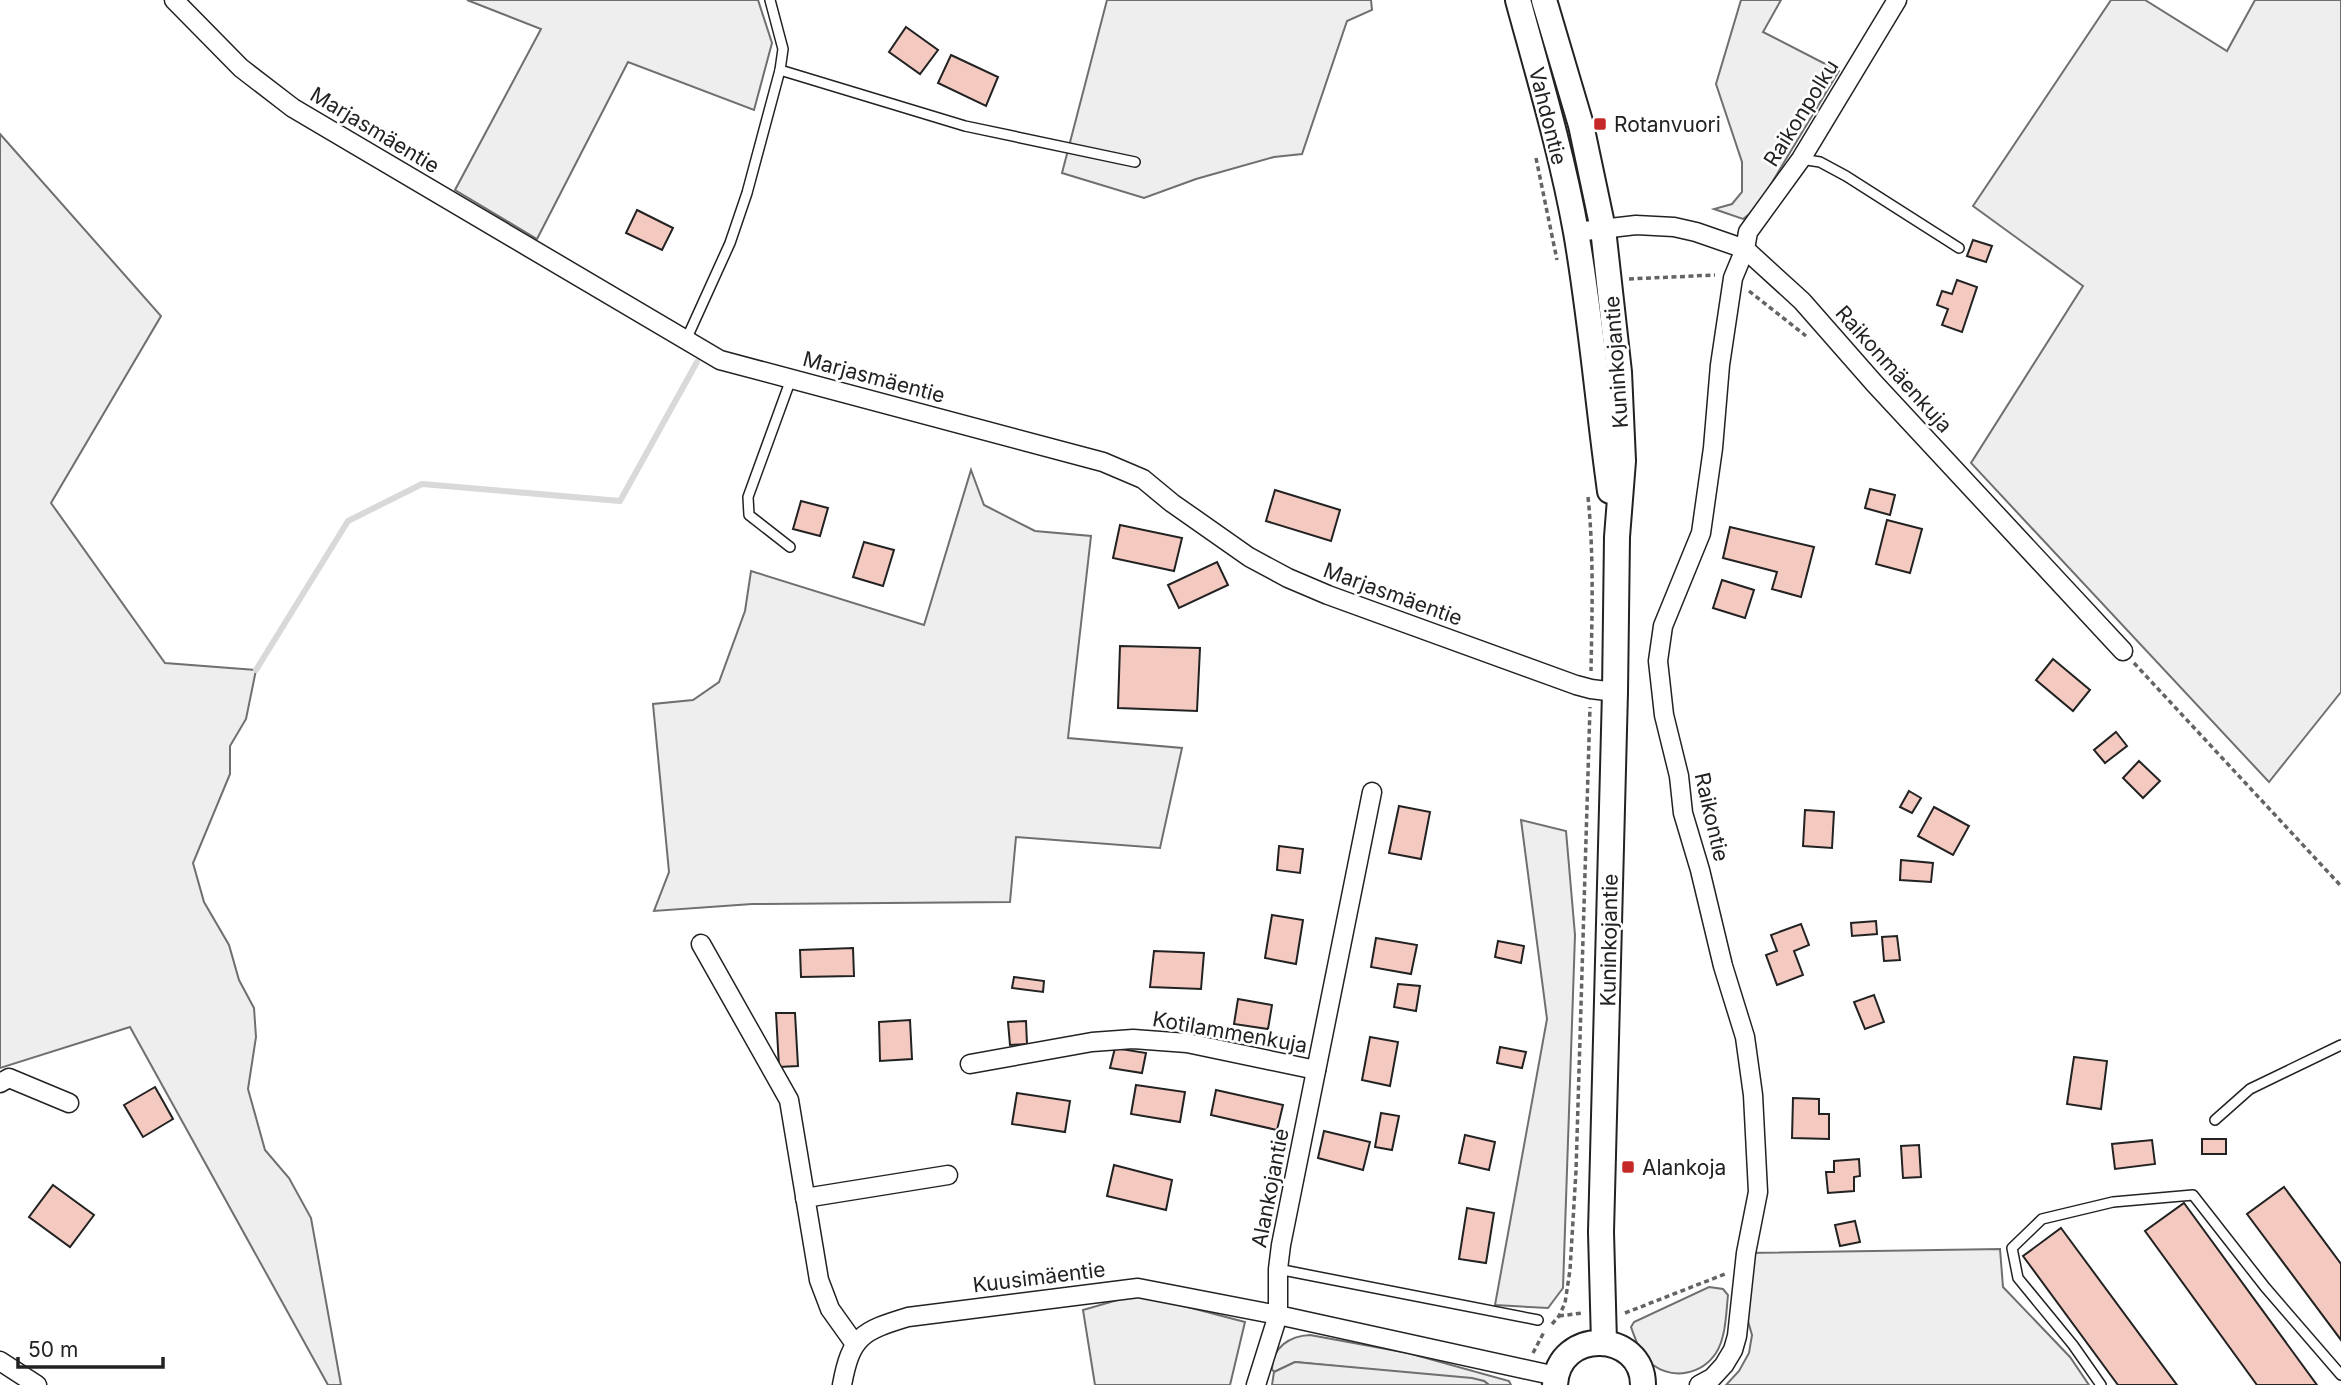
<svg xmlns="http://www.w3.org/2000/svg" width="2341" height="1385" font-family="Inter,sans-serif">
  <rect width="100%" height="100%" fill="#fff"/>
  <g fill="#eee" stroke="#6f6f6f" stroke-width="2">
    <path d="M467,0H758L772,43L754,110L628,62L537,239L455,190L541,29Z"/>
    <path d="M1107,0H1371L1372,10L1347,21L1302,154L1274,157L1196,179L1144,198L1062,173Z"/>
    <path d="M1741,0H1781L1763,32L1839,71L1756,209L1743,219L1714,209L1732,204L1742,192V162L1716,84Z"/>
    <path d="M2111,0H2145L2227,51L2255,0H2341V692L2269,782L1971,463L2083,286L1973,206Z"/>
    <path d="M0,134L161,316L51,503L165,663L256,670L246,719L230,746V774L193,863L204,902L229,945L239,980L254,1008L256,1037L248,1089L265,1150L289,1178L311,1218L341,1385H328L130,1027L0,1068Z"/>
    <path d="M971,470L984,505L1035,531L1091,536L1068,738L1182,748L1160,848L1016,837L1010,902L752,904L654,911L669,872L653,704L693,700L719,682L745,611L751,571L924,625Z"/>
    <path d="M1521,820L1566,831L1575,935L1563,1288L1548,1308L1495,1305L1547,1019Z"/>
    <path d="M2000,1249L2003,1287L2070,1357L2089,1385H1726L1739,1371L1749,1353L1752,1335L1740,1293L1746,1253Z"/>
    <path d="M1709,1287L1723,1289L1728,1295C1726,1314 1726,1337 1716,1353C1702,1374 1674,1380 1653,1365C1641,1356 1636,1341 1631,1327L1634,1322Z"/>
    <path d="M1138,1294L1245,1322L1230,1385H1095L1083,1310Z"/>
    <path d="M1310,1335L1408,1353L1509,1381L1511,1385H1489L1484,1381L1295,1362L1274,1372L1272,1369C1272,1347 1290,1336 1310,1335Z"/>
  </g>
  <path fill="#ededed" stroke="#6f6f6f" stroke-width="2" d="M1295,1362L1472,1378L1484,1381L1489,1385H1272L1274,1372Z"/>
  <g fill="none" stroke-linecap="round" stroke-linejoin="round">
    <path stroke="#d9d9d9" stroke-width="6" d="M256,670L348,521L422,484L620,501L697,362"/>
  </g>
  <g fill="#f3c9c0" stroke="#222" stroke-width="2">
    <path d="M906,27L938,50L920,74L889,52Z"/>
    <path d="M951,55L998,77L986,106L938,83Z"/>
    <path d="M637,210L673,228L662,250L626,233Z"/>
    <path d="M1973,240L1992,246L1986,262L1967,256Z"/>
    <path d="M1957,280L1977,287L1962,332L1942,325L1948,309L1937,305L1942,291L1952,294Z"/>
    <path d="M1870,489L1895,495L1890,515L1865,508Z"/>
    <path d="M1275,490L1340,510L1331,541L1266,521Z"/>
    <path d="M801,501L828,508L820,536L793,529Z"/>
    <path d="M1887,520L1922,529L1910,573L1876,564Z"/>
    <path d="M1120,525L1182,538L1174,571L1113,558Z"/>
    <path d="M1730,527L1814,547L1801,597L1772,589L1777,572L1723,558Z"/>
    <path d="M864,542L894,550L883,586L853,577Z"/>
    <path d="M1217,562L1228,585L1179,608L1168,585Z"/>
    <path d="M1722,580L1754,590L1745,618L1713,608Z"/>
    <path d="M1120,646L1200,648L1197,711L1118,708Z"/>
    <path d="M2053,659L2090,690L2073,711L2036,680Z"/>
    <path d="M2116,732L2127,746L2105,763L2094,750Z"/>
    <path d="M2139,761L2160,781L2143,798L2123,778Z"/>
    <path d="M1909,791L1921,798L1912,813L1900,807Z"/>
    <path d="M1399,806L1430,812L1421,859L1389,853Z"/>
    <path d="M1934,807L1969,826L1953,855L1918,836Z"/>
    <path d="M1805,810L1834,812L1832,848L1803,846Z"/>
    <path d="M1279,846L1303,849L1300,873L1277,870Z"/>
    <path d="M1901,860L1933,863L1931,882L1900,880Z"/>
    <path d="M1272,915L1303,920L1296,964L1265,958Z"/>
    <path d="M1876,921L1877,934L1852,936L1851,923Z"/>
    <path d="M1801,924L1809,945L1794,951L1803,975L1777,985L1766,955L1777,951L1771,935Z"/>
    <path d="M1897,936L1900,960L1884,961L1882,937Z"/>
    <path d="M1376,938L1417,945L1411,974L1371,967Z"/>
    <path d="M1498,941L1524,946L1521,963L1495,957Z"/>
    <path d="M853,948L854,976L801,977L800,950Z"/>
    <path d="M1154,951L1204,953L1201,989L1150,987Z"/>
    <path d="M1014,977L1044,981L1043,992L1012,988Z"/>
    <path d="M1398,984L1420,986L1416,1011L1394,1007Z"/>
    <path d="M1874,995L1884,1022L1865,1029L1854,1002Z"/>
    <path d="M1238,999L1272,1005L1268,1029L1234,1024Z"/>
    <path d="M776,1013H795L798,1066L779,1067Z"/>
    <path d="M910,1020L912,1059L880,1061L879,1022Z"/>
    <path d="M1026,1021L1027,1044L1010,1045L1008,1022Z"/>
    <path d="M1370,1037L1398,1042L1390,1086L1362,1080Z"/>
    <path d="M1500,1047L1526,1052L1522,1068L1497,1063Z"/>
    <path d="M1115,1048L1146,1053L1142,1073L1110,1068Z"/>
    <path d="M2074,1057L2107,1061L2101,1109L2067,1104Z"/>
    <path d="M1136,1085L1185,1092L1180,1122L1131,1114Z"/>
    <path d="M155,1087L173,1119L143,1137L124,1105Z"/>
    <path d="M1216,1090L1283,1105L1277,1130L1211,1115Z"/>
    <path d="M1017,1093L1070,1101L1065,1132L1012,1124Z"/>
    <path d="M1793,1098L1819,1099V1114H1829V1139L1792,1138Z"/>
    <path d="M1381,1113L1399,1116L1392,1150L1375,1147Z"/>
    <path d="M1324,1131L1370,1142L1363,1170L1318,1158Z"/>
    <path d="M1465,1135L1495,1142L1489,1170L1459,1163Z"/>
    <rect x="2202" y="1139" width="24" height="15"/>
    <path d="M2152,1140L2155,1164L2115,1169L2112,1144Z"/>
    <path d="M1919,1145L1921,1177L1903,1178L1901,1146Z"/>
    <path d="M1859,1159L1860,1176L1854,1177V1191L1828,1193L1826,1172H1834V1161Z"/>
    <path d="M1114,1165L1172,1180L1166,1210L1107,1196Z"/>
    <path d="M53,1185L94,1215L70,1247L29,1217Z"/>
    <path d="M2284,1187L2341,1264V1340L2247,1214Z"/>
    <path d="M2184,1203L2317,1385H2257L2145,1231Z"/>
    <path d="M1467,1208L1494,1213L1486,1263L1459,1259Z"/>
    <path d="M1855,1221L1860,1242L1840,1246L1835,1225Z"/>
    <path d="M2061,1228L2177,1385H2118L2023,1256Z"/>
  </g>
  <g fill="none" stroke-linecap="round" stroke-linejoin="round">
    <defs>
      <g id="service">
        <path d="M780,70L965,126L1135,162"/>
        <path d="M1801,159L1820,162L1846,176L1959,248"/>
        <path d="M686,340L730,243L747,193L780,70L783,49L770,0"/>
        <path d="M790,547L749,515L748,497L791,379"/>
        <path d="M2215,1120L2250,1089L2341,1045"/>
        <path d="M1278,1269L1538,1320"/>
        <path d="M2101,1385L2073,1345L2018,1278L2012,1248L2042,1219L2113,1202L2193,1195L2265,1287L2341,1375"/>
      </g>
      <g id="minor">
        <path d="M174,0L241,68L293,108L720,360L1103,462L1143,479L1172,503L1249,557L1288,578L1328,595L1576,685L1591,689L1615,692"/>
        <path d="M1576,232L1636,225L1674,227L1696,232L1745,249L1802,301L1874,383L2123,651"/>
        <path d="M1372,792L1281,1245L1278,1269V1315L1556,1376"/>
        <path d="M701,944L789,1100L819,1280L830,1309L855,1344"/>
        <path d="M970,1064L1092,1042L1133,1039L1187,1043L1316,1070"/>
        <path d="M0,1083L9,1078L69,1103"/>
        <path d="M805,1198L948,1175"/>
        <path d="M0,1361L37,1385"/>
        <path d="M842,1385C851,1336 862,1331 908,1317L1138,1288L1278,1315L1256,1385"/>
        <path d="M1699,1385L1712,1378L1724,1365L1733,1350L1737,1336L1746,1253L1758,1192L1753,1095L1745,1037L1723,966L1700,870L1683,813L1679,776L1664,715L1658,661L1663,626L1701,533L1713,448L1720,365L1733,278L1745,249L1748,232L1801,159L1897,0"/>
      </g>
      <g id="secondary">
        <path d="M1518,0C1539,77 1562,154 1576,232C1591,318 1598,405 1610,491"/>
        <path d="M1544,0L1581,125L1603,229L1619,372L1623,461L1617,537L1615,692L1601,1232L1604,1342"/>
        <path d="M1555,1385C1558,1327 1643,1331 1643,1385"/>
      </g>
    </defs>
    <use href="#service" stroke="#222" stroke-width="12"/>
    <use href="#minor" stroke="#222" stroke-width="21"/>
    <use href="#secondary" stroke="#222" stroke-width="28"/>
    <g stroke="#646464" stroke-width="3.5" stroke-dasharray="5 3.5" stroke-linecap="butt">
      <path d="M1536,158L1557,260"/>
      <path d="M1629,279L1715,275"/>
      <path d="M1749,291L1806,336"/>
      <path d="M1588,497C1594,555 1592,613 1591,671"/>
      <path d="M2134,663L2341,886"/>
      <path d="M1625,1313L1725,1274"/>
      <path d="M1559,1316L1582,1313"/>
      <path d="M1552,1324L1559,1316L1565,1303L1570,1270L1576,1171L1590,707"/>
      <path d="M1533,1353L1544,1332"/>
    </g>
    <use href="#service" stroke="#fff" stroke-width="9"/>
    <use href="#minor" stroke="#fff" stroke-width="18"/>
    <use href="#secondary" stroke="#fff" stroke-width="24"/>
  </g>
  <g fill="#c62828" stroke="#fff" stroke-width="2.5">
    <rect x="1593" y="117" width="14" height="14" rx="3.5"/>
    <rect x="1621" y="1160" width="14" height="14" rx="3.5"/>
  </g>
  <g text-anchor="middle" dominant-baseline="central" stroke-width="5" stroke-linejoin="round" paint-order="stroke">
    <g font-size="21" fill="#222" stroke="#fff">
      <text transform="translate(1801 113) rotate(-58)">Raikonpolku</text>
      <text transform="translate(1548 116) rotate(76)">Vahdontie</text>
      <text transform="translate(375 130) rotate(31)">Marjasmäentie</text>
      <text transform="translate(1616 362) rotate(-94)">Kuninkojantie</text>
      <text transform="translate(1894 369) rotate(48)">Raikonmäenkuja</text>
      <text transform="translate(874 377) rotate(15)">Marjasmäentie</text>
      <text transform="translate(1393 594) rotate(20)">Marjasmäentie</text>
      <text transform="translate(1712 817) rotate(77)">Raikontie</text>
      <text transform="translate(1609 940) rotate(-89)">Kuninkojantie</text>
      <text transform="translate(1230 1032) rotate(10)">Kotilammenkuja</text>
      <text transform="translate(1270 1188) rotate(-79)">Alankojantie</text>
      <text transform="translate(1039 1277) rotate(-7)">Kuusimäentie</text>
    </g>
    <g font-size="21" fill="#222" stroke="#fff" text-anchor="start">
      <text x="1614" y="124">Rotanvuori</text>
      <text x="1642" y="1167">Alankoja</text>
    </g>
  </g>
  <path d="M18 1357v10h145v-10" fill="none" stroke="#222222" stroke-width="3.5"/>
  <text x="28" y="1357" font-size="21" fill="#222222" stroke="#ffffff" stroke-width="5" paint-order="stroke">50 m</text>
</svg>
